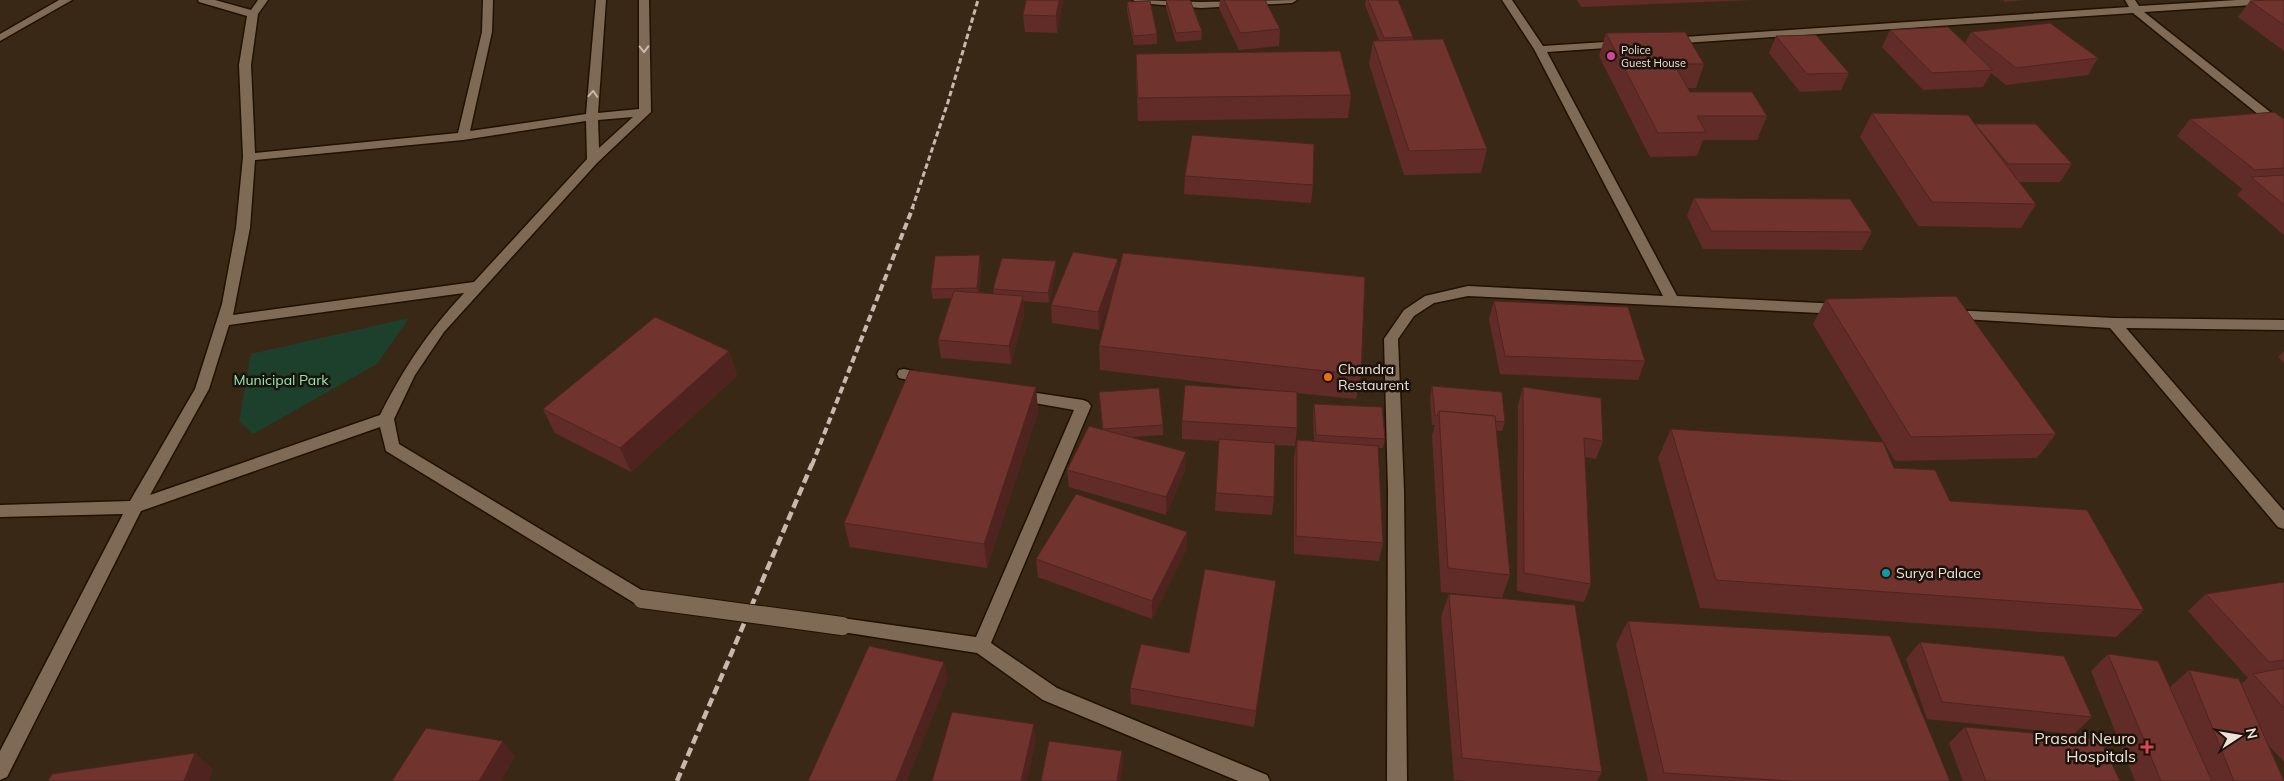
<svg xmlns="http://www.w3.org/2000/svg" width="2284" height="781" font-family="Mulish,sans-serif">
  <rect width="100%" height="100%" fill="#3a2816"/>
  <path fill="#1d402c" d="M409,318L377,364L253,434L239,421L251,354Z"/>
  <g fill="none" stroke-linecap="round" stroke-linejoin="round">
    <defs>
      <g id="minor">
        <path d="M59,0H72L0,41V34Z"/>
        <path d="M198,0H215L251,10L258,0H268L258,14L251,65L255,153L458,133L482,32L483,0H493L492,32L470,131L586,114L596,0H606L598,113L639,109V0H649L651,112L597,163L444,332L415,375L394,419L399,444L648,594L651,599L648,604L642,606L636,604L386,451L380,427L141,511L7,777L0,780V751L123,514L0,517V505L130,501L195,389L222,304L236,228L243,157L239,65L247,16L199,2ZM633,117L599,148L598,120ZM586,121L587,159L474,282L233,315L250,228L255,160L463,140ZM464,293C427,333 405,366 380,415L150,495L209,389L229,325Z"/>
        <path d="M1133,0L1201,2L1297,0L1292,3L1201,8L1138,3Z"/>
        <path d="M1502,0H1512L1543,46L1621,41L1626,44L1621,47L1547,52L1677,296L1841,304L1846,306L1848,309L1846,312L1841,314L1468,296L1434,303L1414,316L1398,339L1404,491L1407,781H1387L1388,491L1384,339L1404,310L1425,296L1468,286L1663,296L1534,49Z"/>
        <path d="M2125,0H2135L2139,6L2237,0H2284V3L2144,12L2284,123V133L2280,132L2133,13L1669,44L1664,41L1669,38L2129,7Z"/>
        <path d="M1951,310L2114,318L2284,320V330L2126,328L2284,511V529L2278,527L2110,328L1946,318L1944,315L1946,312Z"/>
        <path d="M904,369L932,375L934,379L932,383L927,384L899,378L897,374L899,370Z"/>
        <path d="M1017,390L1083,400L1088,402L1091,406L991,643L1057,688L1267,775L1270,781H1238L1043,700L977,653L836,631L833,626L836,621L842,618L976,637L1074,410L1012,399L1009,395L1012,391Z"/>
      </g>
    </defs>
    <use href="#minor" stroke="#211101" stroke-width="3"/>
    <use href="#minor" fill="#7f6a56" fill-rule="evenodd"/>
    <path stroke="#c7b9ad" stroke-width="3" stroke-dasharray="5.5 3" stroke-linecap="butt" d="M912,209L948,102L978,0"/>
    <path stroke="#c7b9ad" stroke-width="4" stroke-dasharray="7 4" stroke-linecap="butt" d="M812,465L913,207"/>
    <path stroke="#c7b9ad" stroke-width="4.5" stroke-dasharray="9 4.5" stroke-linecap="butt" d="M677,781L812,464"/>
    <defs>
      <path id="minor-bridge" d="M642,599L842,626"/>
    </defs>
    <use href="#minor-bridge" stroke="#211101" stroke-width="20" stroke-linecap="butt"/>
    <use href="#minor-bridge" stroke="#7f6a56" stroke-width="18"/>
  </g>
  <g fill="#612c27">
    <path d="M1026,0H1063L1057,33L1025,32L1023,15Z"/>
    <path d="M1166,0L1202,31L1201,40L1176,42L1166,8Z"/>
    <path d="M1220,0H1265L1280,29L1279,46L1239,50L1219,8Z"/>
    <path d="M1366,0H1398L1413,37V40L1487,149L1481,173L1404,175L1369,64L1373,41L1379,40L1365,5Z"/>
    <path d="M1577,0H1753L1581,7Z"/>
    <path d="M2003,0H2024L2005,2Z"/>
    <path d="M2284,0V51L2238,17L2250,1Z"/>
    <path d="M1127,2L1157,34V44L1134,45L1127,11Z"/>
    <path d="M1890,30L1965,43L1971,32L2098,58L2088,75L2006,85L1991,73L1983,87L1923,90L1882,47Z"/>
    <path d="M1606,33L1704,64L1696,88H1687L1690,92L1767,116L1757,140H1703L1697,156L1650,157L1599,56Z"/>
    <path d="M1776,36L1849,73L1841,90L1800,92L1769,53Z"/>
    <path d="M1136,54L1351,95L1348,118L1138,121L1136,77Z"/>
    <path d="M1872,113L1975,124L2072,164L2060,182H2020L2036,204L2021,228L1918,226L1860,137Z"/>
    <path d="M2190,119H2284V235L2237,195L2243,188H2241L2177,136Z"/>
    <path d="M1185,176L1313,185L1311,203L1184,194Z"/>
    <path d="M1694,198L1872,232L1862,250L1703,249L1687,216Z"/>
    <path d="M1118,259V271L1361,375L1356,399L1297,393V428L1295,446L1275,445L1274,497L1272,515L1215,511L1219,441L1182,439V421L1286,392L1100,370L1099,346L1112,293L1099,330L1052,323L1051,305Z"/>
    <path d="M1056,261V271L1049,303L1023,301L1024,314L1011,364L941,358L938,340L951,298L933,299L931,289L981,265L979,292L994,294L993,289Z"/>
    <path d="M1826,299L2056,434L2037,458L1895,461L1813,324Z"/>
    <path d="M1494,301L1645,361L1638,380L1500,374L1489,319Z"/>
    <path d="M729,351L737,376L631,472L555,433L543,409Z"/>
    <path d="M2284,351V363L2278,357Z"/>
    <path d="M1432,386L1505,422L1502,431H1496L1510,575L1502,598L1441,592L1432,435L1435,425H1432L1430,396Z"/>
    <path d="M1036,387L1038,412L987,568L850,547L844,523Z"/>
    <path d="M1523,387L1603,441L1596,459L1585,457L1591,584L1584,602L1517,591L1518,405Z"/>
    <path d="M1099,392L1163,425V435L1130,437L1185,470L1166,515L1069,487L1067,470L1102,429Z"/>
    <path d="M1314,404L1385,439L1383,448H1378L1383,543L1379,561L1294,554V458L1297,440L1314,441L1313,413Z"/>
    <path d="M1671,429L1894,468L1950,501L2144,610L2116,637L1700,608L1658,458Z"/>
    <path d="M1187,532L1186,550L1152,619L1038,577L1036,559Z"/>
    <path d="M2284,582V762L2267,743L2284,781H2135L2091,671L2108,654L2175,700L2170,687L2189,670L2241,684L2248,678L2188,611L2206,594Z"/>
    <path d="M1449,594L1602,772L1597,781H1469L1454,780L1441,617Z"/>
    <path d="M1273,598L1254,727L1131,704L1130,688L1189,653Z"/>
    <path d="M1628,621L1950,781H1648L1616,644Z"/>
    <path d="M1920,642L2092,717L2074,734L1927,719L1906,659Z"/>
    <path d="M1965,727L2120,781H1963L1949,743Z"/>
  </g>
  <g fill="#4f2420">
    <path d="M1059,0H1063L1057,33L1056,16Z"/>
    <path d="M980,255L981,265L978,298L977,288Z"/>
    <path d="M1118,259V277L1099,330L1098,312Z"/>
    <path d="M1056,261V271L1049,303L1048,293Z"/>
    <path d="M1023,296L1024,314L1011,364L1009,346Z"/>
    <path d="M729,351L737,376L631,472L620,448Z"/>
    <path d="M1036,387L1038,412L987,568L984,544Z"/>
    <path d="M1186,452L1185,470L1166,515V497Z"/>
    <path d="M1187,532L1186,550L1152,619V601Z"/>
    <path d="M944,662L948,679L907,781H896Z"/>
    <path d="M1034,724L1036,741L1027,781H1021Z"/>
    <path d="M503,741L515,757L501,781H479Z"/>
    <path d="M1122,751L1123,768L1120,781H1117Z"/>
    <path d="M195,753L213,769L209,781H184Z"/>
  </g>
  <g fill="#71332d" stroke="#4f2420">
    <path d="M1026,0H1059L1056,16L1023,15Z"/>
    <path d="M1166,0H1190L1202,31L1176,33Z"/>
    <path d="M1224,0H1265L1280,29L1240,33Z"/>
    <path d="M1368,0H1398L1413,37L1384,38Z"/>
    <path d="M2267,0H2284V25L2250,1Z"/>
    <path d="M1150,1L1157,34L1134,36L1127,2Z"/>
    <path d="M2050,23L2098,58L2016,68L1971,32Z"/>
    <path d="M1948,27L1993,70L1932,73L1890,30Z"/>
    <path d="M1685,32L1704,64H1674L1690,92H1752L1767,116H1697L1706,132L1658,133L1606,33Z"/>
    <path d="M1816,35L1849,73L1807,74L1776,36Z"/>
    <path d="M1443,39L1487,149L1409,151L1373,41Z"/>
    <path d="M1340,51L1351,95L1138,98L1136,54Z"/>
    <path d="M2274,112L2284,119V168L2255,170L2190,119Z"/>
    <path d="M1872,113L1968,115L2036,204L1932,202Z"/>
    <path d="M1975,124H2036L2072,164H2008Z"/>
    <path d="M1192,135L1314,144L1313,185L1185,176Z"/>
    <path d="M2284,175V205L2251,177Z"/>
    <path d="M1694,198L1850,199L1872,232L1711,231Z"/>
    <path d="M1073,252L1118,259L1098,312L1051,305Z"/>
    <path d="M1123,253L1365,277L1361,375L1099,346Z"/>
    <path d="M980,255L977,288L931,289L935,256Z"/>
    <path d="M1002,258L1056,261L1048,293L993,289Z"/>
    <path d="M954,291L1023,296L1009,346L938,340Z"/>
    <path d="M1956,296L2056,434L1911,437L1826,299Z"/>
    <path d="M1494,301L1628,307L1645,361L1505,356Z"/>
    <path d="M655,317L729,351L620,448L543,409Z"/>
    <path d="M910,370L1036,387L984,544L844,523Z"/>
    <path d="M1185,385L1297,392V428L1182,421Z"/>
    <path d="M1432,386L1502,392L1505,422L1495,421V416L1439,411L1437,416L1435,415Z"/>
    <path d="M1523,387L1601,398L1603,441L1584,438L1591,584L1524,573Z"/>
    <path d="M1159,388L1163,425L1103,429L1099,392Z"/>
    <path d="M1314,404L1382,407L1385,439L1316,435Z"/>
    <path d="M1439,411L1495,416L1510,575L1448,568Z"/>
    <path d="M1089,426L1186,452L1166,497L1067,470Z"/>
    <path d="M1671,429L1883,442L1894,468L1935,470L1950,501L2087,510L2144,610L1716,580Z"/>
    <path d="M1219,439L1275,443L1274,497L1216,493Z"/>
    <path d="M1297,440L1378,446L1383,543L1296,536Z"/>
    <path d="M1076,494L1187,532L1152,601L1036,559Z"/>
    <path d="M1205,569L1276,581L1256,711L1130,688L1141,644L1189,653Z"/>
    <path d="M2284,582V660L2269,662L2206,594Z"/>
    <path d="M1449,594L1575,605L1602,772L1462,758Z"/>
    <path d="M1628,621L1890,636L1950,781H1790L1664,773Z"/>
    <path d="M1920,642L2064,656L2092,717L1942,702Z"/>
    <path d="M869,646L944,662L896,781H808Z"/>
    <path d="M2108,654L2158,661L2212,781H2161Z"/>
    <path d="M2284,668V708L2253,674Z"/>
    <path d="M2189,670L2239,679L2284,781H2234Z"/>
    <path d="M952,712L1034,724L1021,781H932Z"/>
    <path d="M1965,727L2100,739L2120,781H1986Z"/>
    <path d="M426,728L503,741L479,781H392Z"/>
    <path d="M1049,741L1122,751L1117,781H1041Z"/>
    <path d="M195,753L184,781H48L52,774Z"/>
  </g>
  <defs><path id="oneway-chevron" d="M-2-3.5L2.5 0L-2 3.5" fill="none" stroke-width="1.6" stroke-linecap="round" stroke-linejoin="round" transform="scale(1.25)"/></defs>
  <g stroke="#c8b9aa">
    <use href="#oneway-chevron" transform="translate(644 49) rotate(89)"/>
    <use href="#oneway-chevron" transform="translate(593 94) rotate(-86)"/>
  </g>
  <circle fill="#d1479c" stroke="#1b130b" stroke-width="2" cx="1611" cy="56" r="5"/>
  <circle fill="#e8710a" stroke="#1b130b" stroke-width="2" cx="1328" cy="377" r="5"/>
  <circle fill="#0f9aa8" stroke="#1b130b" stroke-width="2" cx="1886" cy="573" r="5"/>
  <path fill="#e0444e" stroke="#1b130b" stroke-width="2" d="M2144.5 739.5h5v5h5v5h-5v5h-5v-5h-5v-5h5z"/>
  <g text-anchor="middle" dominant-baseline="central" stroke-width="5" stroke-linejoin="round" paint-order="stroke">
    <g font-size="11" fill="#efe3d8" stroke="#1b130b" text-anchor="start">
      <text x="1621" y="50">Police<tspan x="1621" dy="13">Guest House</tspan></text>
    </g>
    <g font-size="14" fill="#efe3d8" stroke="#1b130b" text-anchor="start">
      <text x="1338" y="369">Chandra<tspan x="1338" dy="16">Restaurent</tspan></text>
      <text x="1896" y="573">Surya Palace</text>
    </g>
    <g font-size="14" fill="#8be9b1" stroke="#1b130b">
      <text x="281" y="380">Municipal Park</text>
    </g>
    <g font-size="16" fill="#efe3d8" stroke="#1b130b" text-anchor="end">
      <text x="2136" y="738">Prasad Neuro<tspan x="2136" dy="18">Hospitals</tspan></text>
    </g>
  </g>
  <g transform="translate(2239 736) rotate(78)" stroke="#1b130b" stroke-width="4" paint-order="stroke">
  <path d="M0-4L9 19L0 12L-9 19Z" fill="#efe3d8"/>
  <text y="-8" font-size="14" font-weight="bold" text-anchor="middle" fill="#efe3d8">N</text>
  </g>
</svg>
